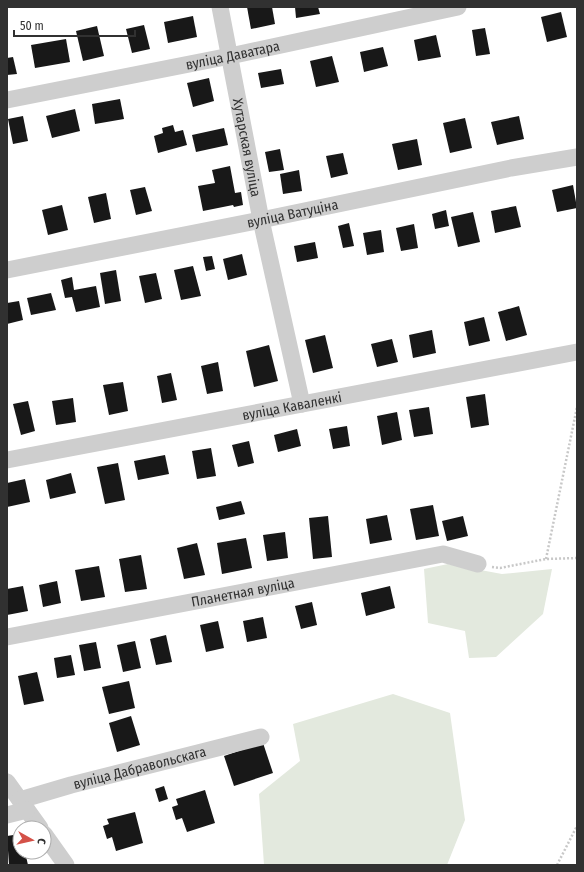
<svg xmlns="http://www.w3.org/2000/svg" width="584" height="872" font-family="'Fira Sans Condensed',sans-serif">
  <rect width="100%" height="100%" fill="#fff"/>
  <g fill="#e3e9de">
    <path d="M448,564L502,574L552,569L543,614L496,657L469,658L465,631L428,623L424,569Z"/>
    <path d="M393,694L450,713L465,820L447,865H264L259,794L300,761L293,724Z"/>
  </g>
  <g fill="#181818">
    <path d="M247,7H272L275,24L251,29Z"/>
    <path d="M295,7H318L320,14L296,18Z"/>
    <path d="M561,12L567,37L547,42L541,17Z"/>
    <path d="M193,16L197,37L168,43L164,22Z"/>
    <path d="M144,25L150,49L132,53L126,29Z"/>
    <path d="M97,26L104,56L83,61L76,31Z"/>
    <path d="M485,28L490,54L476,56L472,30Z"/>
    <path d="M436,35L441,57L418,61L414,40Z"/>
    <path d="M66,39L70,62L35,68L31,45Z"/>
    <path d="M383,47L388,66L364,72L360,52Z"/>
    <path d="M332,56L339,82L316,87L310,61Z"/>
    <path d="M13,57L17,74L7,75V58Z"/>
    <path d="M281,69L284,84L261,88L258,73Z"/>
    <path d="M209,78L214,101L193,107L187,83Z"/>
    <path d="M120,99L124,119L95,124L92,104Z"/>
    <path d="M75,109L80,131L52,138L46,116Z"/>
    <path d="M23,116L28,141L13,144L8,119Z"/>
    <path d="M519,116L524,139L497,145L491,122Z"/>
    <path d="M465,118L472,148L450,153L443,123Z"/>
    <path d="M173,125L175,132L183,130L187,145L158,153L154,136L163,133L162,128Z"/>
    <path d="M224,128L228,145L196,152L192,135Z"/>
    <path d="M417,139L422,165L398,170L392,144Z"/>
    <path d="M280,149L284,170L269,172L265,152Z"/>
    <path d="M343,153L348,174L331,178L326,156Z"/>
    <path d="M230,166L235,193L241,192L243,205L234,207L233,205L203,211L198,186L215,183L212,170Z"/>
    <path d="M299,170L302,191L283,194L280,174Z"/>
    <path d="M573,185L577,208L557,212L552,190Z"/>
    <path d="M145,187L152,211L136,215L130,190Z"/>
    <path d="M106,193L111,219L94,223L88,197Z"/>
    <path d="M62,205L68,230L48,235L42,210Z"/>
    <path d="M516,206L521,227L495,233L491,211Z"/>
    <path d="M446,210L449,226L435,229L432,214Z"/>
    <path d="M473,212L480,242L458,247L451,217Z"/>
    <path d="M349,223L354,246L343,248L338,226Z"/>
    <path d="M414,224L418,248L401,251L396,228Z"/>
    <path d="M381,230L384,252L367,255L363,233Z"/>
    <path d="M315,242L318,258L297,262L294,246Z"/>
    <path d="M242,254L247,275L228,280L223,259Z"/>
    <path d="M212,256L215,269L206,271L203,257Z"/>
    <path d="M193,266L201,296L181,300L174,270Z"/>
    <path d="M116,270L121,301L105,304L100,273Z"/>
    <path d="M156,273L162,299L145,303L139,276Z"/>
    <path d="M72,277L74,290L96,286L100,307L76,312L72,297L65,298L61,280Z"/>
    <path d="M51,293L56,310L31,315L27,298Z"/>
    <path d="M19,301L23,320L7,324V303Z"/>
    <path d="M519,306L527,335L506,341L498,312Z"/>
    <path d="M484,317L490,341L469,346L464,322Z"/>
    <path d="M432,330L436,353L413,358L409,335Z"/>
    <path d="M325,335L333,368L313,373L305,340Z"/>
    <path d="M392,339L398,362L377,367L371,344Z"/>
    <path d="M269,345L278,381L254,387L246,351Z"/>
    <path d="M218,362L223,391L207,394L201,366Z"/>
    <path d="M171,373L177,400L162,403L157,376Z"/>
    <path d="M123,382L128,411L109,415L103,385Z"/>
    <path d="M485,394L489,425L471,428L466,397Z"/>
    <path d="M73,398L76,422L56,425L52,401Z"/>
    <path d="M28,401L35,431L21,435L13,404Z"/>
    <path d="M429,407L433,434L414,437L409,410Z"/>
    <path d="M397,412L402,440L382,445L377,416Z"/>
    <path d="M347,426L350,446L333,449L329,429Z"/>
    <path d="M297,429L301,446L278,452L274,435Z"/>
    <path d="M249,441L254,463L238,467L232,445Z"/>
    <path d="M211,448L216,476L197,479L192,451Z"/>
    <path d="M165,455L169,474L138,480L134,461Z"/>
    <path d="M118,463L125,500L105,504L97,467Z"/>
    <path d="M71,473L76,493L50,499L46,480Z"/>
    <path d="M25,479L30,502L7,507V483Z"/>
    <path d="M241,501L245,514L219,520L216,507Z"/>
    <path d="M433,505L439,536L416,540L410,509Z"/>
    <path d="M387,515L392,540L370,544L366,519Z"/>
    <path d="M328,516L332,557L313,559L309,518Z"/>
    <path d="M463,516L468,536L447,541L442,521Z"/>
    <path d="M285,532L288,558L267,561L263,535Z"/>
    <path d="M246,538L252,568L222,574L217,543Z"/>
    <path d="M197,543L205,575L184,579L177,548Z"/>
    <path d="M141,555L147,589L125,592L119,559Z"/>
    <path d="M99,566L105,597L81,601L75,570Z"/>
    <path d="M57,581L61,603L43,607L39,585Z"/>
    <path d="M23,586L28,611L7,615V589Z"/>
    <path d="M390,586L395,608L366,616L361,593Z"/>
    <path d="M312,602L317,625L301,629L295,606Z"/>
    <path d="M263,617L267,638L247,642L243,621Z"/>
    <path d="M218,621L224,648L206,652L200,625Z"/>
    <path d="M166,635L172,662L156,665L150,639Z"/>
    <path d="M135,641L141,668L123,672L117,645Z"/>
    <path d="M96,642L101,668L84,671L79,645Z"/>
    <path d="M71,655L75,675L57,678L54,658Z"/>
    <path d="M37,672L44,701L24,705L18,676Z"/>
    <path d="M129,681L135,708L109,714L102,687Z"/>
    <path d="M131,716L140,745L117,752L109,723Z"/>
    <path d="M263,743L273,773L234,786L224,756Z"/>
    <path d="M164,786L168,799L159,802L155,789Z"/>
    <path d="M205,790L215,823L187,832L182,818L176,820L172,807L178,805L176,799Z"/>
    <path d="M135,812L143,843L116,851L112,837L107,839L103,826L109,824L107,819Z"/>
    <path d="M20,834V852H25L28,865H9L7,836Z"/>
  </g>
  <g fill="none" stroke-linecap="round" stroke-linejoin="round">
    <g stroke="#c8c8c8" stroke-width="2.5" stroke-dasharray="2 2" stroke-linecap="butt">
      <path d="M546,559L577,407"/>
      <path d="M492,567L500,568L546,559L577,558"/>
      <path d="M557,865L577,826"/>
    </g>
    <g stroke="#cecece" stroke-width="17">
      <path id="s1" d="M220,7L261,220L302,404"/>
      <path id="s2" d="M7,100L230,56L458,7"/>
      <path id="s3" d="M7,270L261,220L511,168L577,157"/>
      <path id="s4" d="M7,460L577,352"/>
      <path id="s5" d="M7,637L443,554L478,564"/>
      <path d="M7,782L40,828"/>
      <path id="s6" d="M20,800L71,785L261,737"/>
      <path d="M7,815L27,810"/>
      <path d="M44,834L66,865"/>
    </g>
  </g>
  <g text-anchor="middle" dominant-baseline="central" stroke-width="4" stroke-linejoin="round" paint-order="stroke">
    <g font-size="14" fill="#313131" stroke="#fff">
      <text stroke="none"><textPath href="#s2" startOffset="230">вуліца Даватара</textPath></text>
      <text stroke="none"><textPath href="#s1" startOffset="143">Хутарская вуліца</textPath></text>
      <text stroke="none"><textPath href="#s3" startOffset="291">вуліца Ватуціна</textPath></text>
      <text stroke="none"><textPath href="#s4" startOffset="290">вуліца Каваленкі</textPath></text>
      <text stroke="none"><textPath href="#s5" startOffset="240">Планетная вуліца</textPath></text>
      <text stroke="none"><textPath href="#s6" startOffset="124">вуліца Дабравольскага</textPath></text>
    </g>
  </g>
  <rect width="584" height="872" fill="none" stroke="#313131" stroke-width="16"/>
  <g transform="translate(32 840) rotate(98)"><circle r="19" fill="#ffffff" stroke="#adadad"/>
  <path d="M0-3L7 15L0 10L-7 15Z" fill="#d45148"/>
  <text y="-6" font-size="11" font-weight="bold" text-anchor="middle" fill="#313131">С</text>
  </g>
  <path d="M14 30v6h121v-6" fill="none" stroke="#313131" stroke-width="2"/>
  <text x="20" y="30" font-size="12" fill="#313131" stroke="#ffffff" stroke-width="3" paint-order="stroke">50 m</text>
</svg>
